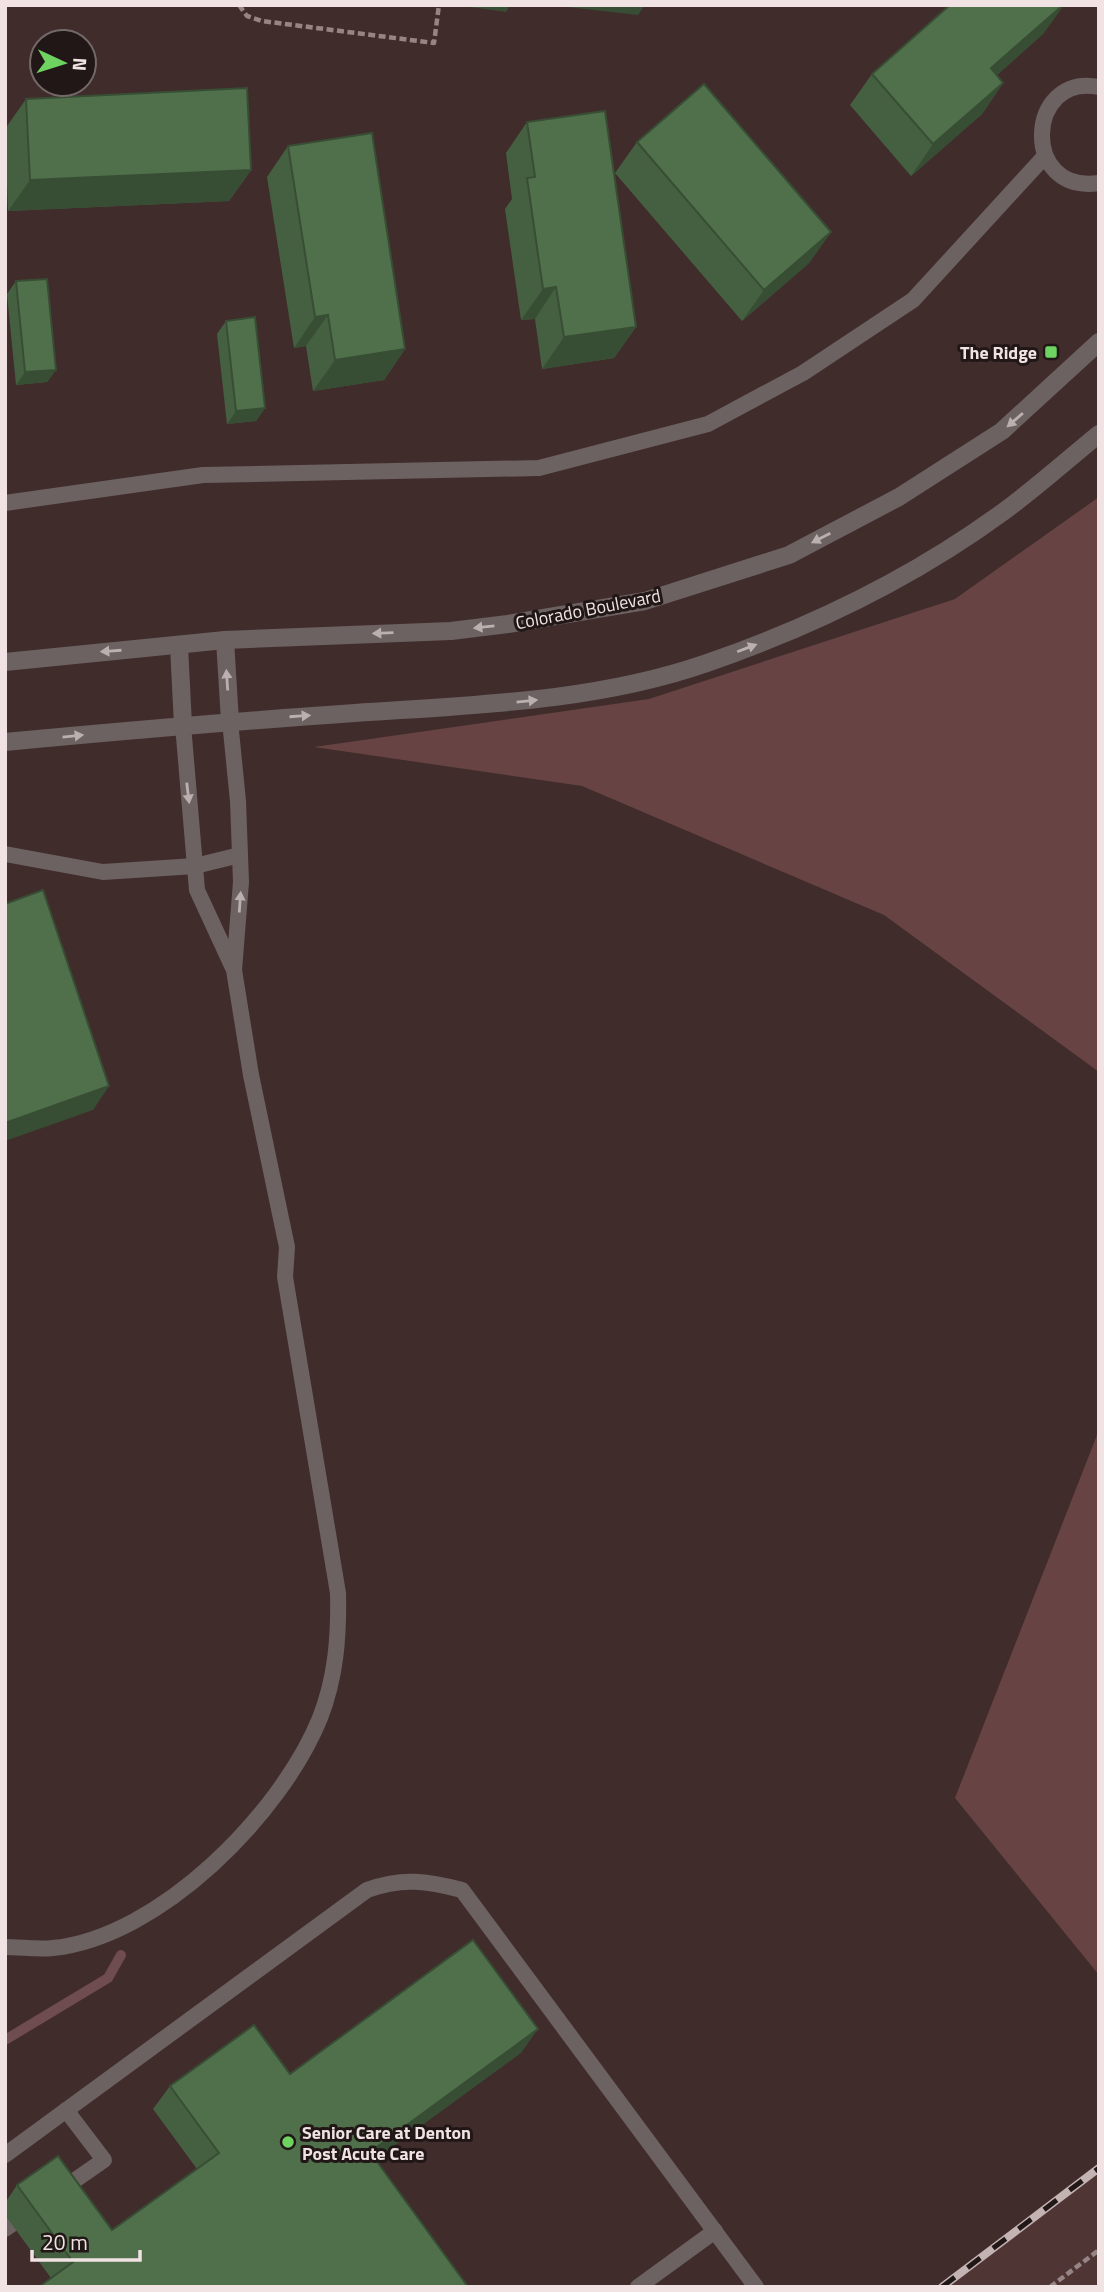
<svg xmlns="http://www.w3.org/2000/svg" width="1104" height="2292" font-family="'Titillium Web',sans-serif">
  <rect width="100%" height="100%" fill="#412c2c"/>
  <path fill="#503535" d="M1099,2168V2287H942Z"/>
  <g fill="#674343">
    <path d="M1099,497V1072L884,915L582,786L314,747L649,699L955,599Z"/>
    <path d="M1099,1430V1975L955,1798Z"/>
  </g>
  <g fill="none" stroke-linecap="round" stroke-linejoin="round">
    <path stroke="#6f4c4f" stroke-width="10" d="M5,2040L108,1978L121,1955"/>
    <g stroke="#978585" stroke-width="4.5" stroke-dasharray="7 3.5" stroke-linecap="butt">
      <path d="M239,5L247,16L262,21L434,43L439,5"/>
      <path d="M1050,2287L1099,2250"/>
    </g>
    <g stroke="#6c6261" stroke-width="16">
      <path d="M1099,87C1026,72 1020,195 1099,183"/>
      <path d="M5,503L203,475L539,468L708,424L803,373L913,300L1045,156"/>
      <path d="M183,725L197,890L233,968"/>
      <path d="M5,854L103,872L195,866L240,855"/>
      <path d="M5,1947C21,1947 38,1950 53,1948C160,1937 281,1814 320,1718C336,1677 339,1636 338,1593L285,1277L287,1247L251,1075L234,970L241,882L238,801L230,721"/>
      <path d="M5,2155L367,1890C402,1877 428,1881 462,1890L756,2287"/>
      <path d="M58,2192L104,2160L66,2110"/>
      <path d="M5,2229L28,2213"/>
      <path d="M638,2287L715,2231"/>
    </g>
    <g stroke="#6c6261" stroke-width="18">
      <path d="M225,640L230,721"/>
      <path d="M179,646L183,725"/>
      <path d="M5,662L225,640L451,631L508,624L645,601L789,555L899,497L1002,431L1099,342"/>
      <path d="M5,742C122,731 238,721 355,713C472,705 595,702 707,663C811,627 914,577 1003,512C1036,488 1067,460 1099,434"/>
    </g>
    <defs>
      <path id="rail" d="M942,2287L1099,2168"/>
    </defs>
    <use href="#rail" stroke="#c3b3b3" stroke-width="8"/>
    <use href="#rail" stroke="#211717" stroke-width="5" stroke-dasharray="16" stroke-linecap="butt"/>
  </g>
  <g fill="#456040">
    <path d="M1044,33L997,75L1003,83L982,114L911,176L850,105L872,74Z"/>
    <path d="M26,99L251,170L229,201L8,211L5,129Z"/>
    <path d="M527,122L636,327L614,358L542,369L535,319L521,320L505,209L512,199L506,153Z"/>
    <path d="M637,142L831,232L809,263L742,321L615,173Z"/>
    <path d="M288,146L405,349L384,380L313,391L306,346L294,348L267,177Z"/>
    <path d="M16,281L56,370L47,382L16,385L7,294Z"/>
    <path d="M226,321L265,408L256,421L227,424L217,334Z"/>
    <path d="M521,2053L51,2278L5,2215V2203L17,2185L112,2230L197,2169L153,2109L170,2086Z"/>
  </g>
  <g fill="#384e34">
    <path d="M456,5H510L506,12Z"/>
    <path d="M550,5H645L638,15Z"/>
    <path d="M1063,5H1064L1044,33L969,100L991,68Z"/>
    <path d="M1003,83L982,114L911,176L933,144Z"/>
    <path d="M251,170L229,201L8,211L30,180Z"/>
    <path d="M831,232L809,263L742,321L764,290Z"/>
    <path d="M556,287L535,319L521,320L543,289Z"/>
    <path d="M328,315L306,346L294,348L315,317Z"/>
    <path d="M636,327L614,358L542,369L564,337Z"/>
    <path d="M405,349L384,380L313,391L335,360Z"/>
    <path d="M56,370L47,382L16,385L25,372Z"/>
    <path d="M265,408L256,421L227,424L236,411Z"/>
    <path d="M109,1086L93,1110L5,1141V1123Z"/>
    <path d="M538,2029L521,2053L354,2175L370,2152Z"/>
  </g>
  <g fill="#50704b" stroke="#384e34" stroke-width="2">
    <path d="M950,5H1063L991,68L1003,83L933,144L872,74Z"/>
    <path d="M704,84L831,232L764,290L637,142Z"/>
    <path d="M247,88L251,170L30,180L26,99Z"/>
    <path d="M605,111L636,327L564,337L556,287L543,289L527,178L535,177L527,122Z"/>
    <path d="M372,133L405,349L335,360L328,315L315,317L288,146Z"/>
    <path d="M47,279L56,370L25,372L16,281Z"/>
    <path d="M255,317L265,408L236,411L226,321Z"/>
    <path d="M43,890L109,1086L5,1123V904Z"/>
    <path d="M473,1940L538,2029L370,2152L468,2287H39L73,2262L17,2185L58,2156L112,2230L219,2153L170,2086L254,2025L290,2074Z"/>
  </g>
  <defs><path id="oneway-solid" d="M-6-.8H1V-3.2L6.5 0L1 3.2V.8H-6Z" transform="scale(1.75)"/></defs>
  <g fill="#bcafaf">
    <use href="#oneway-solid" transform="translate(1015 420) rotate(139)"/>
    <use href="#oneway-solid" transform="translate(821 538) rotate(153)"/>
    <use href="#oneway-solid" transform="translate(484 627) rotate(174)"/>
    <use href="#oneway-solid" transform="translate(383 633) rotate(178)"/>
    <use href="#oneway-solid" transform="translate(747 648) rotate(-21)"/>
    <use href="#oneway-solid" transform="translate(111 651) rotate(176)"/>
    <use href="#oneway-solid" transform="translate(227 680) rotate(-94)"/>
    <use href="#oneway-solid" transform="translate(527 701) rotate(-6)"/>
    <use href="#oneway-solid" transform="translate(300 716) rotate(-4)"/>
    <use href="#oneway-solid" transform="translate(73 736) rotate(-6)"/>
    <use href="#oneway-solid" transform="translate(188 793) rotate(83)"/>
    <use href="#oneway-solid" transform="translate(240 902) rotate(-86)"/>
  </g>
  <g fill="#6ed360" stroke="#211717" stroke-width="2.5">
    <rect x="1044" y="345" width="14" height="14" rx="3.5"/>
    <circle cx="288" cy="2142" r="7"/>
  </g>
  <g text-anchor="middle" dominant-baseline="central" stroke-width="6" stroke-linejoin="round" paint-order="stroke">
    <g font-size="18" font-weight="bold" fill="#f1e3e3" stroke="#211717" text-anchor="end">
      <text x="1037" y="352">The Ridge</text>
      <text x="302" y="2132" text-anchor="start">Senior Care at Denton<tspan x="302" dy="21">Post Acute Care</tspan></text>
    </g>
    <g font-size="18" fill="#f1e3e3" stroke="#211717">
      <text transform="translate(588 609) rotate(-11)">Colorado Boulevard</text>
    </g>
  </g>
  <rect width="1104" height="2292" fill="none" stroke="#f1e3e3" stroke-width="14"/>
  <g transform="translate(63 63) rotate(94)"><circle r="33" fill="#211717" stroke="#746969" stroke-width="2"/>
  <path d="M0-5L12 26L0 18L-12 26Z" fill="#6ed360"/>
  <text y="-10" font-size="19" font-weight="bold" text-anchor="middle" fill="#f1e3e3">N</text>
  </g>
  <path d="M32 2250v10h108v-10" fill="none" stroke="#f1e3e3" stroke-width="3.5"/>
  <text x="42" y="2250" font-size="21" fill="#f1e3e3" stroke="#211717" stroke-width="5" paint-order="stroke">20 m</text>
</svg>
